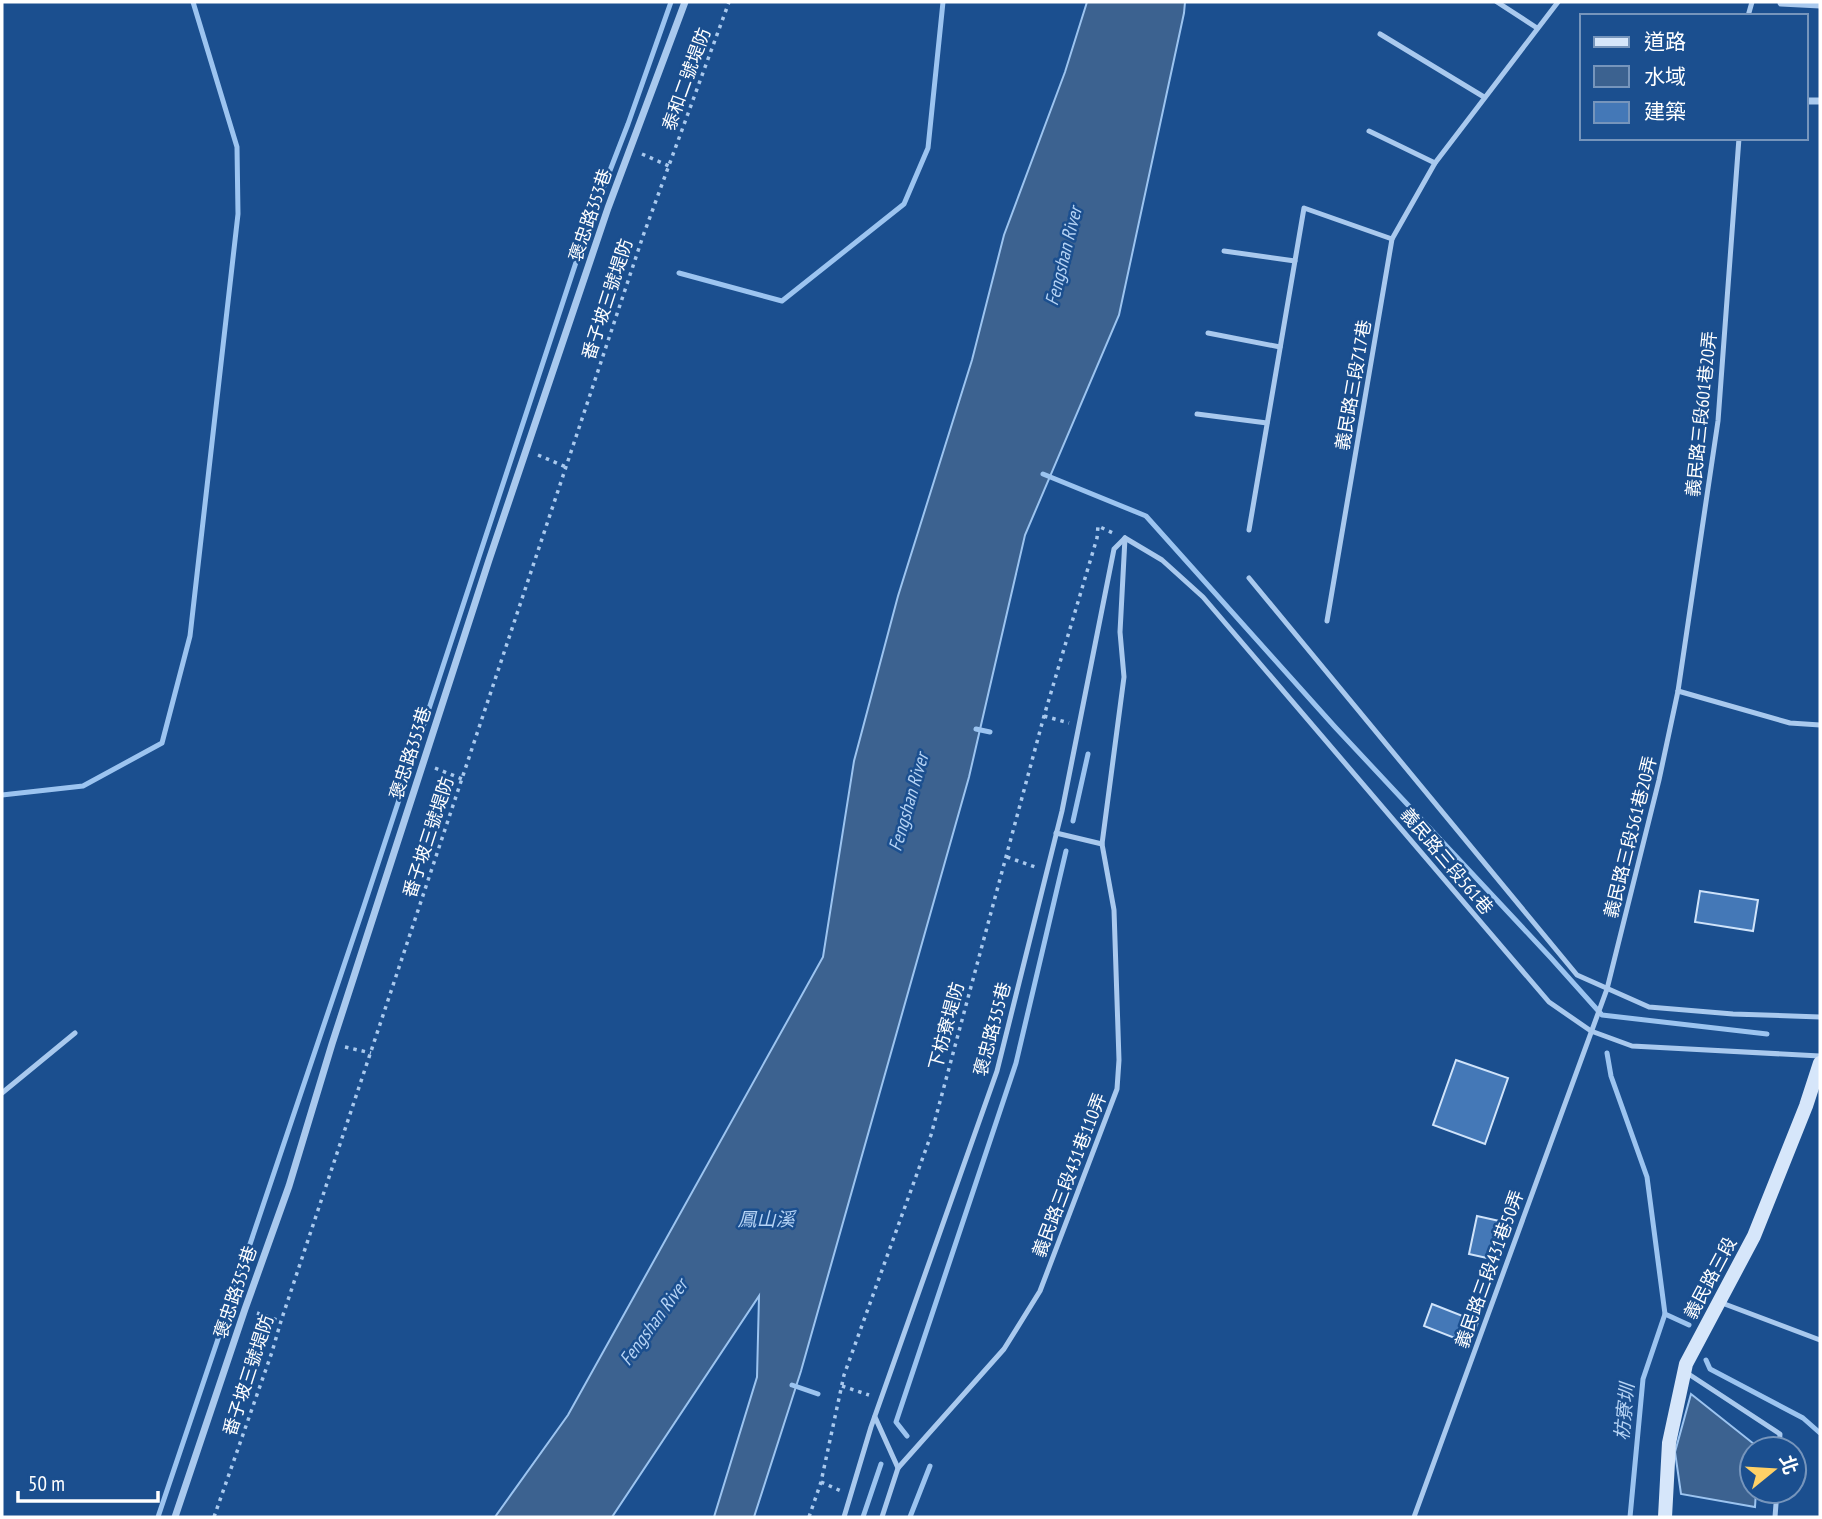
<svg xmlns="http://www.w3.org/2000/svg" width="1822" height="1519" font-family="'PT Sans Narrow','Noto Sans TC',sans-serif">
  <rect width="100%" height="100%" fill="#1b4f8f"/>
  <g fill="#3c6290" stroke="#9cc4f0" stroke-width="2">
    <path d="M1087,2H1185L1184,13L1119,315L1025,535L969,777L801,1371L754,1517H714L757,1377L759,1296L612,1517H495L568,1415L823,957L854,761L898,596L972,360L1004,235L1065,72Z"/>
    <path d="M1691,1394L1759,1448L1752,1449V1491H1756L1755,1507L1681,1494L1675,1452Z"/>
  </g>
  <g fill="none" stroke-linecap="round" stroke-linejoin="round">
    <g stroke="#9cc4f0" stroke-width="5">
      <path d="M679,273L782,301L904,204L928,148L943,2"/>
      <path d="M1043,474L1146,516L1335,727L1551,958L1602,1015L1767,1034"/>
      <path d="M976,729L990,732"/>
      <path d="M2,795L83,786L162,743L190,636L238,214L237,147L193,2"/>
      <path d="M1073,821L1088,754"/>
      <path d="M1607,1053L1611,1076L1647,1177L1665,1314L1689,1325"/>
      <path d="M1706,1360L1710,1369L1803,1418L1820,1433"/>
      <path d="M792,1385L818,1394"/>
      <path d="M907,1436L896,1422L1016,1063L1066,851"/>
      <path d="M158,1517L364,906L585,235L628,124L671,2"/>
      <path d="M863,1517L881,1464"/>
      <path d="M910,1517L930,1466"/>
      <path d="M1630,1517L1643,1379L1665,1314"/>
    </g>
  </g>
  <g fill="#4478b7" stroke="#cfe3fa" stroke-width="2">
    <path d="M1700,891L1758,900L1753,931L1695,922Z"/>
    <path d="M1456,1060L1508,1078L1485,1144L1433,1125Z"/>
    <path d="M1477,1216L1504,1222L1496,1260L1469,1254Z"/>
    <path d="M1432,1304L1478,1322L1470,1344L1424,1326Z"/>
  </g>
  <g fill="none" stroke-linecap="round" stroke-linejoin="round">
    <g stroke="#a9c9ee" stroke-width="3.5" stroke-dasharray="3.5 5" stroke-linecap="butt">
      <path d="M642,154L669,166"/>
      <path d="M538,455L566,467"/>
      <path d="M1044,716L1069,723"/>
      <path d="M435,768L462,779"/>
      <path d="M1007,857L1038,868"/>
      <path d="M345,1047L371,1053"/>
      <path d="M257,1313L280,1321"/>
      <path d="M842,1386L869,1395"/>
      <path d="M821,1482L841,1491"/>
      <path d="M214,1517L272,1352L281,1321L643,236L729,2"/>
      <path d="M809,1517L821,1482L844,1375L931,1135L1044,716L1097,538L1098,526L1115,534"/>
    </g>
    <g stroke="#a9c9ee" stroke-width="5">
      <path d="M1497,2L1537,28"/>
      <path d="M1748,16L1752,2"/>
      <path d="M1380,34L1484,97"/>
      <path d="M1369,131L1435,163"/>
      <path d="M1224,251L1295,261"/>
      <path d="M1208,333L1280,347"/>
      <path d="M1197,414L1267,423"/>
      <path d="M1249,530L1304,208L1392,239"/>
      <path d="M1125,538L1162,560L1203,597L1549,1002L1591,1031L1632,1046L1820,1056"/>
      <path d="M1249,578L1577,975L1649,1007L1733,1014L1820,1017"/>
      <path d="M1327,621L1392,239L1435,163L1558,2"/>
      <path d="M1678,691L1790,723L1820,725"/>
      <path d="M1056,833L1102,844"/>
      <path d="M2,1093L75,1033"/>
      <path d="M1722,1303L1820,1340"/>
      <path d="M1687,1373L1780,1434L1779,1449"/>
      <path d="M875,1417L898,1468"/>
      <path d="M844,1517L871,1427L997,1071L1062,811L1114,549L1125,538"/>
      <path d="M882,1517L898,1468L1004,1349L1040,1291L1117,1089L1119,1060L1114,910L1102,844L1124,677L1120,632L1125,538"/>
      <path d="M1414,1517L1607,989L1659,780L1678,691L1718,421L1739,138"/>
      <path d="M1775,1517L1777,1491"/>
    </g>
    <g stroke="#a9c9ee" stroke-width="7">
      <path d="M1781,3L1820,5"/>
      <path d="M1806,101H1820"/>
      <path d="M175,1517L245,1309L289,1186L332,1044L489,560L608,208L685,2"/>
    </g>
    <path stroke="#d6e6fa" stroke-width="14" d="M1665,1517L1669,1443L1686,1364L1754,1236L1806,1106L1820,1063"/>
  </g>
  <g text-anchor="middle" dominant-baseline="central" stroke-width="5" stroke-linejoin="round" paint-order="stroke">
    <g font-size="18" fill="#fff" stroke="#1b4f8f">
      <text transform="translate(686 79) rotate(-70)">泰和二號堤防</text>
      <text transform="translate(590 215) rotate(-71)">褒忠路353巷</text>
      <text transform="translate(607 299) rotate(-72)">番子坡三號堤防</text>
      <text transform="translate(1353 385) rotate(-80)">義民路三段717巷</text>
      <text transform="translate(1701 414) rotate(-84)">義民路三段601巷20弄</text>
      <text transform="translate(410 753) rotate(-72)">褒忠路353巷</text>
      <text transform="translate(428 837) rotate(-72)">番子坡三號堤防</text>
      <text transform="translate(1630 837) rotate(-76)">義民路三段561巷20弄</text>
      <text transform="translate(1447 861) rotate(50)">義民路三段561巷</text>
      <text transform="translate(946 1026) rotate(-75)">下枋寮堤防</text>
      <text transform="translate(992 1029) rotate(-75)">褒忠路355巷</text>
      <text transform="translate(1069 1175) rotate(-69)">義民路三段431巷110弄</text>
      <text transform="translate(1489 1269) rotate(-70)">義民路三段431巷50弄</text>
      <text transform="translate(1710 1278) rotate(-62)">義民路三段</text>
      <text transform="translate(235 1292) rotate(-71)">褒忠路353巷</text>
      <text transform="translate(248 1375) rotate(-72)">番子坡三號堤防</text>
    </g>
    <g font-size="19" font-style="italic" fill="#b5d3f5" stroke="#1b4f8f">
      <text transform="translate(1063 256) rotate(-76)">Fengshan River</text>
      <text transform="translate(908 802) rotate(-74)">Fengshan River</text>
      <text x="766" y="1219">鳳山溪</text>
      <text transform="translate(653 1322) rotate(-54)">Fengshan River</text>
      <text transform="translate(1624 1412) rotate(-84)">枋寮圳</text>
    </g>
  </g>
  <rect width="1822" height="1519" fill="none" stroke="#ffffff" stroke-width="7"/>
  <rect x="1580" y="14" width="228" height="126" fill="#1b4f8f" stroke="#7695bc" stroke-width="2"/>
  <rect x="1594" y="37" width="35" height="10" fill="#d6e6fa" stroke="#7695bc" stroke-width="2"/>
  <text x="1644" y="49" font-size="21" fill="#ffffff">道路</text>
  <rect x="1594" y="66" width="35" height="21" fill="#3c6290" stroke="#7695bc" stroke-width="2"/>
  <text x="1644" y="84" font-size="21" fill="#ffffff">水域</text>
  <rect x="1594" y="102" width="35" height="21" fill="#4478b7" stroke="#7695bc" stroke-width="2"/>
  <text x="1644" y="119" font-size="21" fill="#ffffff">建築</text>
  <g transform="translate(1773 1470) rotate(72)"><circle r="33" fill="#1b4f8f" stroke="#7695bc" stroke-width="2"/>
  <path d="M0-5L12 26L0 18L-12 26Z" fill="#ffd166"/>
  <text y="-10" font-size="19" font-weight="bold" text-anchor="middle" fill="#ffffff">北</text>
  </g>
  <path d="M18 1491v10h140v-10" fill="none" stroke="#ffffff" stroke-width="3.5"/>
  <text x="28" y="1491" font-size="21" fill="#ffffff" stroke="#1b4f8f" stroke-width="5" paint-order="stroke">50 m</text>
</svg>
